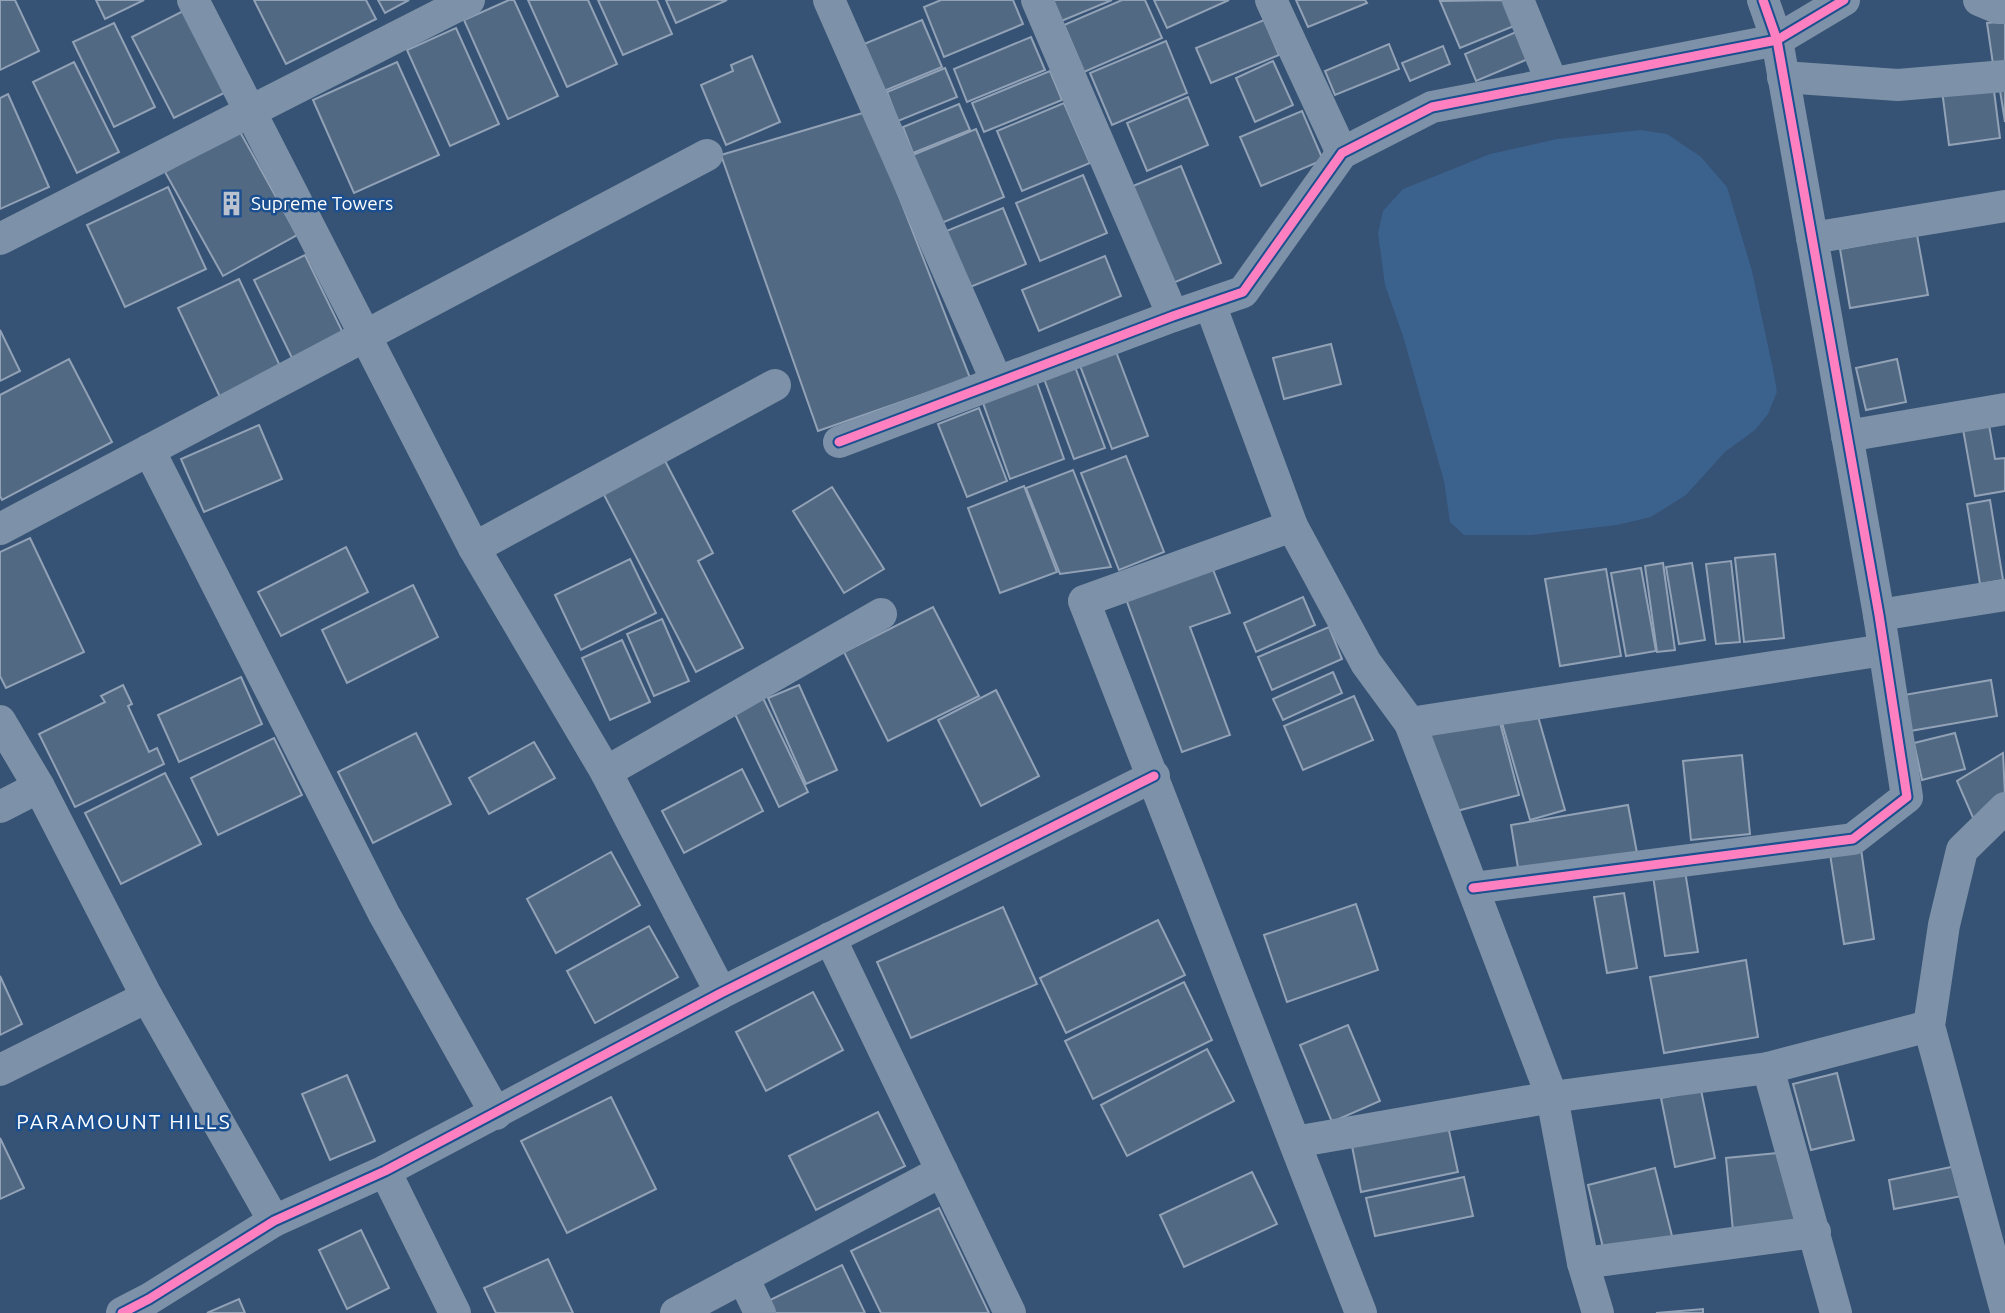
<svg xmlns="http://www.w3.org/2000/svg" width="2005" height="1313" font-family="Ubuntu,sans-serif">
  <rect width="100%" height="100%" fill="#365274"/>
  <path fill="#3b618d" d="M1641,130L1667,134L1701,157L1727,187L1752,271L1774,374L1777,392L1768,414L1755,430L1725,452L1686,495L1651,517L1617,525L1532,535H1464L1450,522L1444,481L1403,336L1385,285L1378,233L1383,211L1403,189L1490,154L1557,139Z"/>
  <g fill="#526984" stroke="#92a2b6" stroke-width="2">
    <path d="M0,0H15L39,51L0,70Z"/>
    <path d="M96,0H144L105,19Z"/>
    <path d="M254,0H366L376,19L286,64Z"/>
    <path d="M378,0H409L385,13Z"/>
    <path d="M509,0H514L558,96L508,119L464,20Z"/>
    <path d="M528,0H588L617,64L567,87Z"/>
    <path d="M598,0H657L672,34L623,55Z"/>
    <path d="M666,0H727L676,23Z"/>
    <path d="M941,0H1013L1023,24L944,57L924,7Z"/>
    <path d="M1050,0H1112L1059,22Z"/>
    <path d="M1122,0H1145L1162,38L1084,72L1064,25Z"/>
    <path d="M1154,0H1229L1167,28Z"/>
    <path d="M1296,0H1365L1367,3L1308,27Z"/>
    <path d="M1503,0L1514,26L1460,48L1440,1Z"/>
    <path d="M185,10L226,92L174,118L132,37Z"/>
    <path d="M922,20L942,67L884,91L864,44Z"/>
    <path d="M1264,20L1279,55L1211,83L1196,48Z"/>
    <path d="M2005,21V70L1994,71L1987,23Z"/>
    <path d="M114,23L155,107L114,127L73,42Z"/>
    <path d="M456,28L499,124L450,146L407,50Z"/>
    <path d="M1516,32L1528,59L1476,81L1465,54Z"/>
    <path d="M1031,37L1045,70L967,102L954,69Z"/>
    <path d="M1166,41L1187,93L1112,125L1090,73Z"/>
    <path d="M1389,44L1399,69L1335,95L1325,71Z"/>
    <path d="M1443,46L1450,64L1410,81L1402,63Z"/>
    <path d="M752,56L780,122L726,145L701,85L733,71L731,65Z"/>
    <path d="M1273,61L1293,105L1255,122L1236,78Z"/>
    <path d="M74,62L119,152L77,173L33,82Z"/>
    <path d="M397,62L439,155L354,193L313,100Z"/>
    <path d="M945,68L957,97L898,121L887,92Z"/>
    <path d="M1050,71L1062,100L984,132L972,103Z"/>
    <path d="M1993,83L2000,138L1949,145L1942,90Z"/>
    <path d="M2005,83V122L1999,84Z"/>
    <path d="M8,94L49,187L0,209V98Z"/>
    <path d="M1188,97L1208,145L1147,171L1127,123Z"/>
    <path d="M1064,103L1090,163L1022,191L997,131Z"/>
    <path d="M959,104L970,130L913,153L903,127Z"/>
    <path d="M1302,111L1323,160L1261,186L1240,137Z"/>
    <path d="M866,112L970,378L818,431L721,155Z"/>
    <path d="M976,129L1004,197L932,227L903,159Z"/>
    <path d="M239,130L297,235L223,276L165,172Z"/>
    <path d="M1181,166L1221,263L1173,283L1133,186Z"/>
    <path d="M1083,175L1107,233L1040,261L1016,203Z"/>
    <path d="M168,187L206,269L125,307L87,225Z"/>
    <path d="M1003,208L1026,264L963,290L939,234Z"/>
    <path d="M1917,235L1928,295L1850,308L1840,249Z"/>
    <path d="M305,255L344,335L293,360L254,280Z"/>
    <path d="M1105,256L1121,296L1039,331L1022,290Z"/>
    <path d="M239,279L281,368L220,397L178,308Z"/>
    <path d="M0,330L20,371L0,381Z"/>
    <path d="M1331,344L1341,384L1284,399L1273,358Z"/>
    <path d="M1115,349L1148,436L1112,449L1079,363Z"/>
    <path d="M69,359L112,442L2,500L0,496V395Z"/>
    <path d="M1897,359L1906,402L1866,410L1856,368Z"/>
    <path d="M1074,364L1105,448L1074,459L1043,376Z"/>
    <path d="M1036,380L1064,459L1010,479L982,400Z"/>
    <path d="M979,408L1007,481L967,497L938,424Z"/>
    <path d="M259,425L282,479L204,512L181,459Z"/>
    <path d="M1989,425L1995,459L2005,458V491L1975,496L1963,429Z"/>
    <path d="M1126,456L1164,552L1119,570L1081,473Z"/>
    <path d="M663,457L713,553L698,561L743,648L696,672L601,489Z"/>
    <path d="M1073,470L1111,567L1060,574L1026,488Z"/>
    <path d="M1024,486L1057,572L1000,593L968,508Z"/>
    <path d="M832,487L884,569L844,593L793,511Z"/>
    <path d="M1990,500L2003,580L1980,584L1967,504Z"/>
    <path d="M30,538L84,652L6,688L0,676V552Z"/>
    <path d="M346,547L368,592L281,636L258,592Z"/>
    <path d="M1775,554L1784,638L1744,642L1735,558Z"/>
    <path d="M630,559L656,613L581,650L555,595Z"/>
    <path d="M1731,561L1740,642L1716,644L1706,564Z"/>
    <path d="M1663,563L1675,650L1657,652L1645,566Z"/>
    <path d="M1692,563L1705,640L1679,644L1666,567Z"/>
    <path d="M1212,567L1230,613L1190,627L1230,735L1182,752L1126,599Z"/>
    <path d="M1641,568L1656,651L1626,656L1611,573Z"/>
    <path d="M1606,569L1621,656L1560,666L1545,579Z"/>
    <path d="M413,585L438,637L347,683L322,630Z"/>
    <path d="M1303,597L1315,625L1256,652L1244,623Z"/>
    <path d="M933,607L979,696L888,741L844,652Z"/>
    <path d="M662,619L689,681L654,696L627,634Z"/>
    <path d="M1329,627L1342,659L1272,690L1258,657Z"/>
    <path d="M622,640L650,702L610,720L582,658Z"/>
    <path d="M1333,672L1342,693L1283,720L1273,699Z"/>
    <path d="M241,677L262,724L179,762L158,715Z"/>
    <path d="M1991,680L1997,716L1910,731L1904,695Z"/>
    <path d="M123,685L132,704L128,706L149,752L157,748L164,764L75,807L39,734L105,702L101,696Z"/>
    <path d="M799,685L837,770L806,784L768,698Z"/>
    <path d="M996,690L1039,776L981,806L938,720Z"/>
    <path d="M1354,696L1373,740L1303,770L1284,726Z"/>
    <path d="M763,698L808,792L779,807L734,712Z"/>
    <path d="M1535,706L1565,810L1530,820L1500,716Z"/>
    <path d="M1498,715L1519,795L1449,813L1427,734Z"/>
    <path d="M416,733L451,804L373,843L338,772Z"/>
    <path d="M1955,733L1965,769L1922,780L1914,743Z"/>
    <path d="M274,738L302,795L218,835L191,778Z"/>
    <path d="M534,742L555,778L489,814L469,778Z"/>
    <path d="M2003,753L2005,795L1974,820L1957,781Z"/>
    <path d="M1742,755L1750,834L1691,840L1683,761Z"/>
    <path d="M742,769L763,811L684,853L662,811Z"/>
    <path d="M165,773L201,844L121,884L85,813Z"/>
    <path d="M1628,805L1637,853L1519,874L1511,825Z"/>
    <path d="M1861,849L1874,939L1844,944L1830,854Z"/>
    <path d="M611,852L640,905L556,953L527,899Z"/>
    <path d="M1685,871L1698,952L1665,956L1653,876Z"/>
    <path d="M1624,893L1637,968L1607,973L1594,897Z"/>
    <path d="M1356,904L1378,970L1287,1002L1264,935Z"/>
    <path d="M1003,907L1037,984L911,1038L877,962Z"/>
    <path d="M1158,920L1185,975L1066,1033L1040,978Z"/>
    <path d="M649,926L678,977L595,1023L567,971Z"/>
    <path d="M1746,960L1758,1037L1664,1053L1650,977Z"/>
    <path d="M0,976L22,1024L0,1035Z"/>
    <path d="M1184,982L1212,1040L1093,1099L1065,1041Z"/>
    <path d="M813,992L843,1050L766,1091L736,1032Z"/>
    <path d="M1348,1025L1380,1101L1332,1122L1300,1045Z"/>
    <path d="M1207,1049L1234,1101L1127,1156L1101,1105Z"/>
    <path d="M1837,1073L1854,1140L1811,1150L1793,1084Z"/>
    <path d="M347,1075L375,1141L330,1160L302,1094Z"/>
    <path d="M1701,1090L1715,1158L1675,1167L1661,1098Z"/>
    <path d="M611,1097L656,1189L567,1233L521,1141Z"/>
    <path d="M878,1112L905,1166L816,1210L789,1156Z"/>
    <path d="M1448,1126L1458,1172L1361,1192L1352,1146Z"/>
    <path d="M0,1138L24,1188L0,1199Z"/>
    <path d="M1789,1152L1796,1225L1733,1231L1726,1158Z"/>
    <path d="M1956,1166L1962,1196L1894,1209L1889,1180Z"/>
    <path d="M1655,1168L1674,1244L1605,1256L1588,1185Z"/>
    <path d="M1252,1172L1277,1224L1184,1267L1160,1215Z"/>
    <path d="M1464,1177L1473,1216L1375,1236L1366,1198Z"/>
    <path d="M939,1208L989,1313H881L851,1251Z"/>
    <path d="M361,1230L389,1288L347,1309L319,1250Z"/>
    <path d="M548,1259L573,1313H496L484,1288Z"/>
    <path d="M842,1265L865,1313H768L764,1303Z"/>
    <path d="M239,1299L245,1313H207Z"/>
    <path d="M1703,1309V1313H1656Z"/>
  </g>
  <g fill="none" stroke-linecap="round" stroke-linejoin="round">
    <g stroke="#7d92a8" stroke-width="32">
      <path d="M193,0L474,548L606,772L721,993"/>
      <path d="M829,0L997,382"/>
      <path d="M1037,0L1173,316"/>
      <path d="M1271,0L1342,153"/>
      <path d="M1518,0L1552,83"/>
      <path d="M1979,0L1998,8H2005"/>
      <path d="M1783,77L1898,85L2005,76"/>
      <path d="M1812,238L2005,206"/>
      <path d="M0,239L469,0"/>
      <path d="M1210,304L1292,526L1366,663L1410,723L1552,1097L1583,1263L1598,1313"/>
      <path d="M1847,436L2005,409"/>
      <path d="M839,442L1173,316L1243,292L1342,153L1432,107L1777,40L1844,0"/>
      <path d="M149,450L384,914L496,1114"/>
      <path d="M1292,526L1084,601L1361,1313"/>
      <path d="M0,529L707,155"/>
      <path d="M474,548L775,385"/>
      <path d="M1879,615L2005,595"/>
      <path d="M0,721L39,787L147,997L274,1221"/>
      <path d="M1410,723L1884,650"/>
      <path d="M606,772L881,614"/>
      <path d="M0,807L39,787"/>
      <path d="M2005,808L1962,850L1944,925L1929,1026L2005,1307"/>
      <path d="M1473,888L1853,839L1907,797L1879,615L1777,40L1763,0"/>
      <path d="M830,938L1010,1313"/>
      <path d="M1768,1068L1836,1313"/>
      <path d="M0,1070L147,997"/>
      <path d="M1295,1142L1552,1097L1768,1068L1929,1026"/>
      <path d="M385,1171L455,1313"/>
      <path d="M1583,1263L1815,1232"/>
      <path d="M743,1277L760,1313"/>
      <path d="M122,1313L149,1299L274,1221L385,1171L721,993L1154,776"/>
      <path d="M676,1313L942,1171"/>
    </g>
    <defs>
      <g id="cycleway">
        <path d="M839,442L1173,316L1243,292L1342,153L1432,107L1777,40L1844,0"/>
        <path d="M1473,888L1853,839L1907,797L1879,615L1777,40L1763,0"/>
        <path d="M122,1313L149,1299L274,1221L385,1171L721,993L1154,776"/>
      </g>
    </defs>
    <use href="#cycleway" stroke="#1b4f8f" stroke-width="13"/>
    <use href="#cycleway" stroke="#ff80c0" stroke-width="9"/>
  </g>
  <defs>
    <symbol id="building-bare" viewBox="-9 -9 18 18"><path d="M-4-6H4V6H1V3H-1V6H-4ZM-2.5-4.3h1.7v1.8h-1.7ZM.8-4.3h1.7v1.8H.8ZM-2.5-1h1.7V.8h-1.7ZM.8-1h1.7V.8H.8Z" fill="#b9c2ce" stroke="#1b4f8f" stroke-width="2.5" paint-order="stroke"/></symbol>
  </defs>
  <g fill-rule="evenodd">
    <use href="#building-bare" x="214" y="186" width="35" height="35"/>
  </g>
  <g text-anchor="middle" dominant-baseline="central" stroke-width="5" stroke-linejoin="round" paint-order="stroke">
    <g font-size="19" fill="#fff" stroke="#1b4f8f" text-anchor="start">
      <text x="251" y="203">Supreme Towers</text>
    </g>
    <g font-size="21" letter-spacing="2" fill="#fff" stroke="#1b4f8f">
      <text x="124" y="1121">PARAMOUNT HILLS</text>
    </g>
  </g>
</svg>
